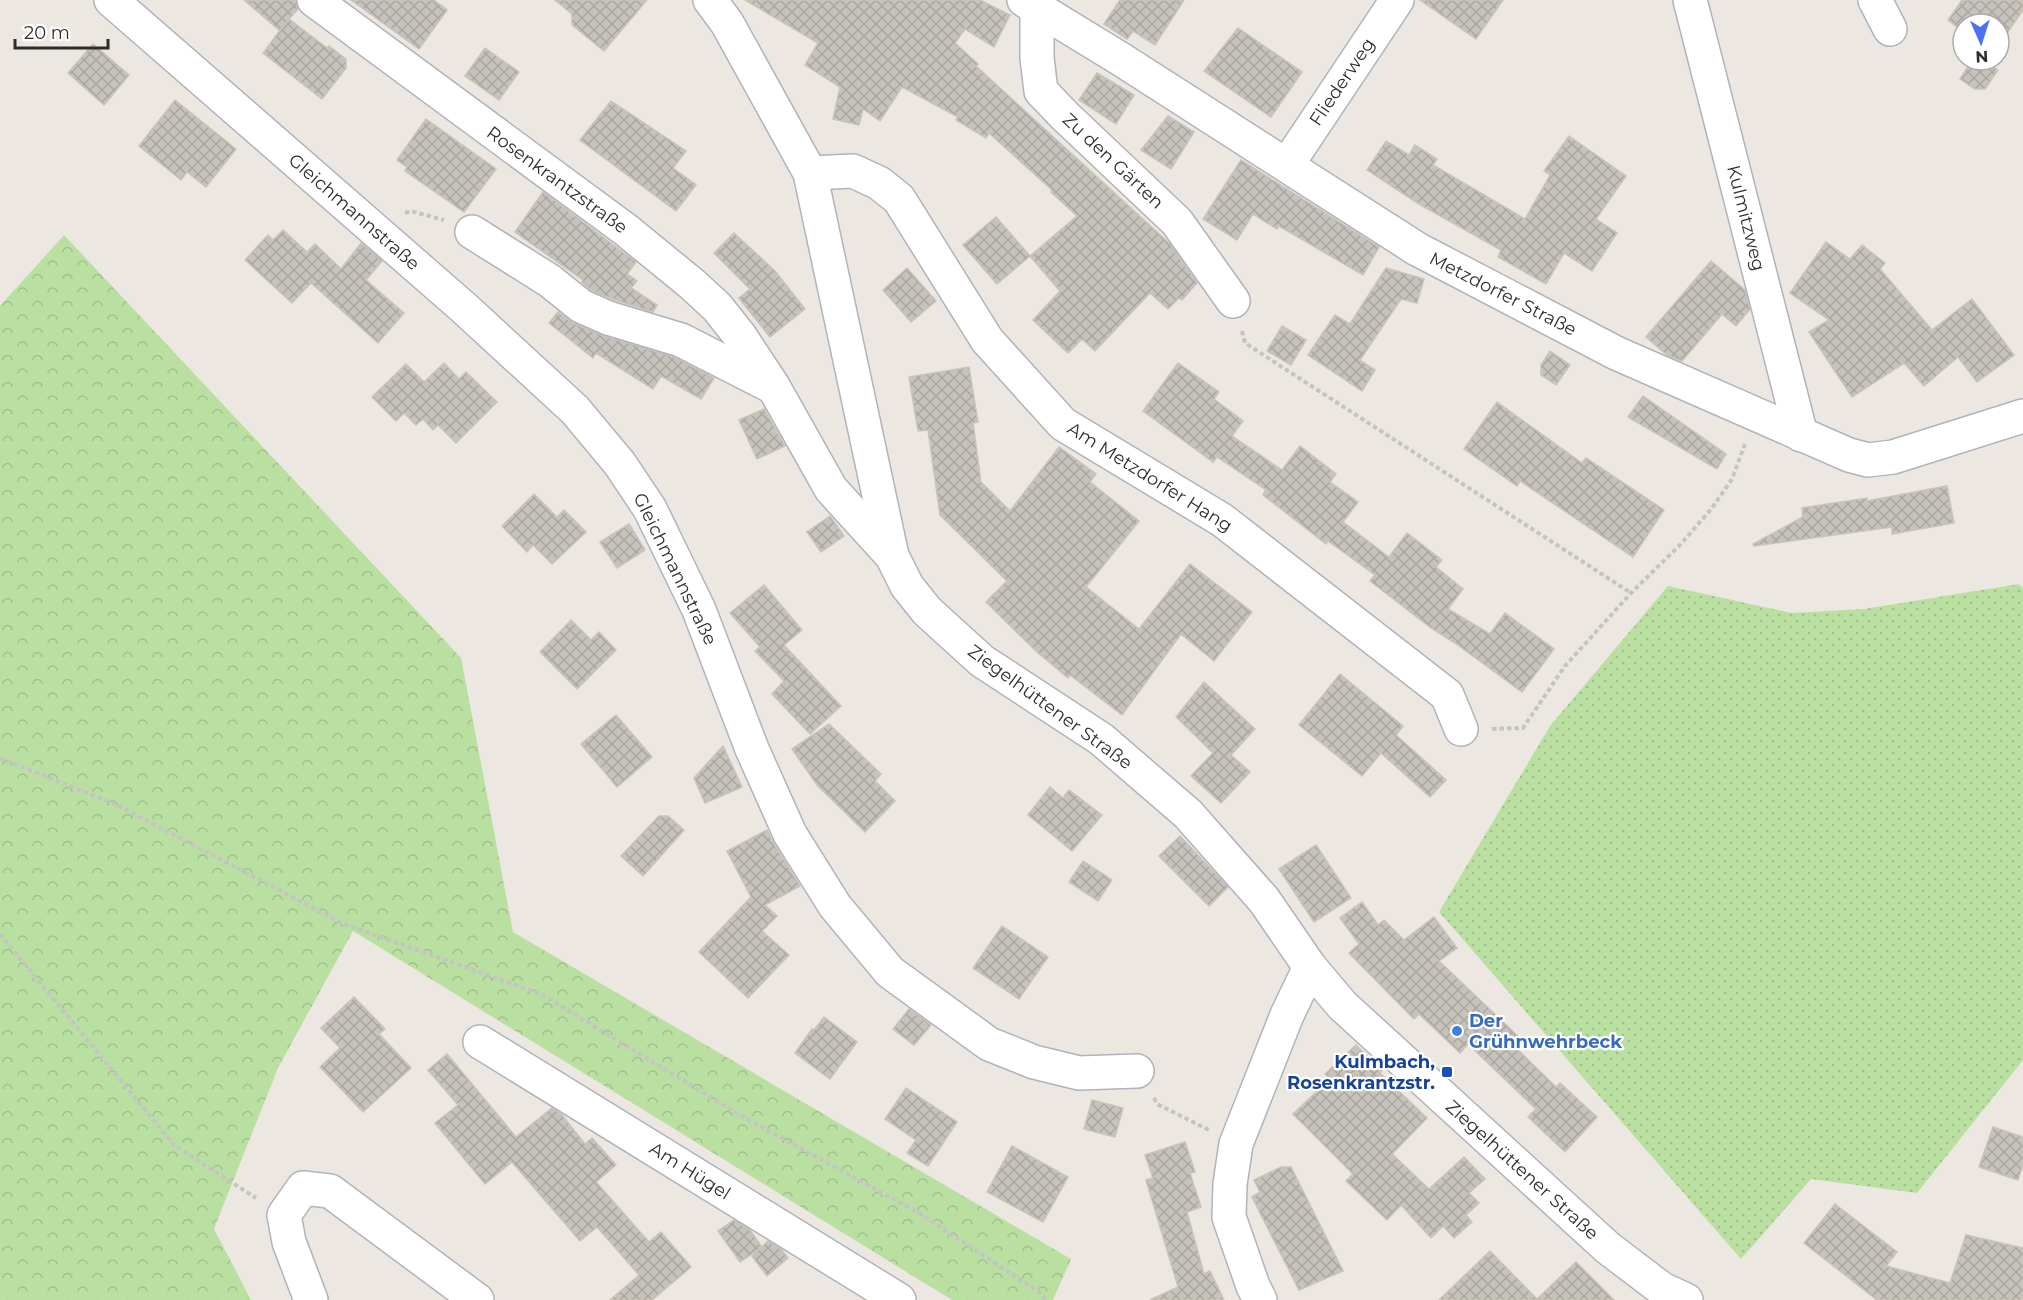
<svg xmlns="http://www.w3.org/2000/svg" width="2023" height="1300" font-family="Montserrat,sans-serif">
  <defs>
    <pattern id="grass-dots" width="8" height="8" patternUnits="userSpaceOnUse" patternTransform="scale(1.5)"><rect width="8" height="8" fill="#b9e0a1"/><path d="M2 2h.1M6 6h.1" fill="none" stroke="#9fc08b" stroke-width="1.8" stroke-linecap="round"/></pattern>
    <pattern id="forest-crowns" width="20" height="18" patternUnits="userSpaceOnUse" patternTransform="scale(1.5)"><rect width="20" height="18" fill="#b9e0a1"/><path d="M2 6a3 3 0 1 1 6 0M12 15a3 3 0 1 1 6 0" fill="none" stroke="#9fc08b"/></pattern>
    <pattern id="building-cross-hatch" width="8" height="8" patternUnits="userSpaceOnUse" patternTransform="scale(1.5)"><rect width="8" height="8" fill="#c6c2bc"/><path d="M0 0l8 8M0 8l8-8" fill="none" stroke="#aaa7a2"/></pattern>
  </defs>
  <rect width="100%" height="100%" fill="#ede7e1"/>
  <path fill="url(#grass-dots)" d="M2019,584L2023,589V1060L1917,1193L1811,1179L1741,1259L1439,912L1550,726L1668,586L1792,613L1864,609Z"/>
  <path fill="url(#forest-crowns)" d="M64,235L461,658L513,932L1071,1259L1053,1300H952L353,931L278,1068L214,1229L251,1300H0V306Z"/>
  <g fill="url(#building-cross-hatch)" stroke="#c9c3ba" stroke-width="1.5">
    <path d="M244,0H296L298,9L289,19L327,48L329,46L346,59V68L322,99L263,53L287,21L280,31Z"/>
    <path d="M351,0H434L447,10L419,49Z"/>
    <path d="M555,0H647L604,51L572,25V14Z"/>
    <path d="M745,0H980L1010,15L994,47L965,29L955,43L978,64L976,66L1170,244L1197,283L1182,300L1179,298L1168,309L1150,293L1095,351L1082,339L1068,353L1033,320L1060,291L1030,256L1077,216L1051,192L1052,190L989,133L986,138L956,120L958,117L902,87L880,121L863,109L859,125L833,119L840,87L805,65L818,43Z"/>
    <path d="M1120,0H1184L1155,45L1133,31L1127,39L1104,24Z"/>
    <path d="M1420,0H1503L1476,39Z"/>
    <path d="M1962,0H2023V10L1999,45V24H1963V31L1948,20Z"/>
    <path d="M1238,28L1302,72L1271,117L1204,71Z"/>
    <path d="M93,44L129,75L104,105L68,73Z"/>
    <path d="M485,48L519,72L499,100L465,76Z"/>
    <path d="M1972,60H1983L1998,70L1985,89H1975L1960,79Z"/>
    <path d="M1097,73L1134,95L1116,124L1079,100Z"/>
    <path d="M175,100L236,149L206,187L187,172L181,180L139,146Z"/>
    <path d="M611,101L686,151L673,168L696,185L676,211L580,140Z"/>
    <path d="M1168,116L1194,132L1171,169L1141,150Z"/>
    <path d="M426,119L496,169L464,212L405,171L407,167L397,160Z"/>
    <path d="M1569,136L1626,176L1596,219L1617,233L1592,271L1564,253L1546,284L1498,257L1501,250L1419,204L1367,170L1386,141L1409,155L1415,145L1437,159L1433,165L1525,219L1550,175L1544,171Z"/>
    <path d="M1241,160L1379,247L1363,275L1279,226L1277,229L1253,214L1237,240L1203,219Z"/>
    <path d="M543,192L636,262L627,274L637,281L631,288L657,305L653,312L615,300L591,290L582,282L583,280L515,232Z"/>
    <path d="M996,217L1030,256L997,284L963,245Z"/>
    <path d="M283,230L307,252L315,244L341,269L361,243L382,261L366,280L404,313L378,343L311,283L292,303L245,260L268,235L273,240Z"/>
    <path d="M734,233L775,271L805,309L770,337L739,298L750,289L714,253Z"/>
    <path d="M1826,242L1850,259L1862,245L1885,263L1880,269L1932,330L1972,299L2014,355L1977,382L1958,357L1924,386L1904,363L1852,397L1809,332L1829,320L1790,293Z"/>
    <path d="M1711,261L1745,290L1750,309L1736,326L1722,314L1682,361L1667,355L1646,337Z"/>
    <path d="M907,268L936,301L911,322L883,290Z"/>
    <path d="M1386,268L1424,279L1417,303L1401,299L1360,360L1375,370L1362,391L1308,355L1335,315L1350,324Z"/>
    <path d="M558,312L573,323L601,335L674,357L714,378L701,399L661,376L653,389L596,353L593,358L549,323Z"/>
    <path d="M1282,326L1306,340L1291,365L1267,351Z"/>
    <path d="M1550,351L1570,365L1556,385L1541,375V365Z"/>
    <path d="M444,363L459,379L466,372L497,402L456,443L438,425L433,430L423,419L416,425L404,413L396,421L372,397L406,364L424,382Z"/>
    <path d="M1178,363L1219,392L1214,399L1243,421L1232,436L1282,470L1300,446L1336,474L1330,482L1358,502L1343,522L1389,557L1407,533L1442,560L1436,567L1463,589L1448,609L1490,634L1505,613L1554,649L1522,692L1455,643L1431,628L1370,581L1375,575L1328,541L1326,544L1263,495L1266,490L1217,457L1213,462L1143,411Z"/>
    <path d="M969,367L978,422L973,423L981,482L1010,511L1059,447L1096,474L1090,482L1139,521L1086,587L1139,629L1190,564L1252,612L1214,661L1181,634L1122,715L1070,675L1068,678L1037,652L986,602L1007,581L940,515L928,430L918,431L909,377Z"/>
    <path d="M1643,396L1726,454L1717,469L1628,417Z"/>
    <path d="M1497,402L1582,463L1586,458L1664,510L1633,557L1520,481L1517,486L1464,449Z"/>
    <path d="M764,409L785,446L757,459L739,420Z"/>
    <path d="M1947,486L1954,523L1892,534V527L1754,546L1753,544L1803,517L1802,508L1867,498V501Z"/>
    <path d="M534,494L557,517L564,510L586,532L552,564L533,545L527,552L502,526Z"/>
    <path d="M830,516L844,536L821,552L807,532Z"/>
    <path d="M629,524L645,550L617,568L600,542Z"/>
    <path d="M764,585L802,630L784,645L841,706L810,734L772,694L784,681L755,651L760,647L730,613Z"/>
    <path d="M571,620L591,640L599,632L616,650L577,689L540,652Z"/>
    <path d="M1340,674L1403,726L1396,735L1446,780L1430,797L1381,753L1362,776L1299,725Z"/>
    <path d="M1204,682L1255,729L1231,755L1250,772L1221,803L1191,776L1213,753L1176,717Z"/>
    <path d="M616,715L652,757L617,787L581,744Z"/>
    <path d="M829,724L881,774L875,781L895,801L865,832L817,785L792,749Z"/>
    <path d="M723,746L742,787L705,803L694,778Z"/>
    <path d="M1050,787L1063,798L1069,790L1102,815L1072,851L1028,815Z"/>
    <path d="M659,816H668L684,830L643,876L621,856Z"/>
    <path d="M767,830L774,844L800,886L765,905L777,916L762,931L789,955L748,998L699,952L751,897L727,851Z"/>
    <path d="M1180,836L1228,887L1209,906L1159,856Z"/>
    <path d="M1316,845L1351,898L1314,922L1279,869Z"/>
    <path d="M1083,861L1112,880L1098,901L1069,882Z"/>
    <path d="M1362,902L1378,925L1384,920L1404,940L1434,917L1457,948L1439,961L1523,1041L1516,1048L1556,1087L1560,1083L1597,1117L1565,1152L1528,1117L1536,1109L1468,1044L1460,1053L1419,1014L1414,1019L1349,953L1359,944L1340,918Z"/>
    <path d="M1002,926L1048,957L1019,999L973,968Z"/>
    <path d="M354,997L385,1029L379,1034L411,1068L363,1112L320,1067L340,1048L321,1028Z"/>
    <path d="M909,1009L931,1025L914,1045L893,1029Z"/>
    <path d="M824,1017L857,1042L830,1079L795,1053L812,1029L814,1030Z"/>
    <path d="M1356,1045L1382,1071L1380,1073L1427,1118L1392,1154L1429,1189L1464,1157L1485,1179L1469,1193L1479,1203L1466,1215L1472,1222L1454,1238L1443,1226L1431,1238L1401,1205L1387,1220L1346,1181L1353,1174L1293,1114L1330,1079L1325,1074Z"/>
    <path d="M447,1054L516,1137L552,1108L562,1115L585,1144L592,1138L616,1165L596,1182L649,1242L661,1232L691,1267L652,1300H610L639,1275L597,1227L580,1241L512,1162L485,1184L435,1123L458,1105L428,1070Z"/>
    <path d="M906,1088L957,1122L928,1166L907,1153L916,1140L885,1119Z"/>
    <path d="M1092,1100L1123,1108L1115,1137L1084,1129Z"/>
    <path d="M1993,1127L2023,1137V1165L2018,1180L1979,1167Z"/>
    <path d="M1185,1142L1195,1172L1190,1173L1201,1207L1187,1212L1204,1274L1210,1271L1224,1300H1150L1178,1287L1146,1180L1153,1178L1145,1155Z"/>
    <path d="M1012,1146L1068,1177L1043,1222L987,1192Z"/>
    <path d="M1281,1167H1291L1343,1271L1299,1290L1252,1197L1260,1192L1254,1180Z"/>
    <path d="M1835,1204L1897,1252L1886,1266L1950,1283L1966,1235L2023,1248V1300H1877L1804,1243Z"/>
    <path d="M734,1220L750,1230L762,1247L740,1262L718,1231Z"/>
    <path d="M768,1241L781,1249L788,1258L767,1276L752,1256Z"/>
    <path d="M1490,1251L1537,1299L1576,1262L1614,1300H1439Z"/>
  </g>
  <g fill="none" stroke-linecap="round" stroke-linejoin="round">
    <defs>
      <g id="minor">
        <path d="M111,0L463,307L575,410L620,464L650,509L699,610L752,749L790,834L835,906L890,972L989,1044L1034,1062L1079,1073L1137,1071"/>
        <path d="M314,0L626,230L692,284L717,307L740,336L773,386L831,489L891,555"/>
        <path d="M710,0L727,23L810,173L892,556L907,586L927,611L982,661L1101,739L1188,814L1264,900L1310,967L1342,1005L1608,1248L1662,1289L1686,1300"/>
        <path d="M1024,0L1119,58L1417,249L1616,353L1849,455L1868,460L1893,457L2023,416"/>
        <path d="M1690,0L1801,435"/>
        <path d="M1875,0L1890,29"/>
        <path d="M1037,7V58L1041,91L1065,116L1177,222L1233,301"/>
        <path d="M1287,165L1397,0"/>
        <path d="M810,173L853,171L879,183L899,199L987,340L1063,424L1222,520L1447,695L1461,729"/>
        <path d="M472,232L550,281L581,306L608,318L681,340L771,386"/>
        <path d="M480,1042L899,1300"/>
        <path d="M311,1300L289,1242L284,1215L303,1188L330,1191L477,1300"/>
        <path d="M1260,1300L1253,1286L1229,1217L1230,1184L1236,1144L1287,1015L1310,967"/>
      </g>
    </defs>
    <use href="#minor" stroke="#b1b3bc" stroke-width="36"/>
    <g stroke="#c4c4c4" stroke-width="4" stroke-dasharray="4.5 3" stroke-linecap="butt">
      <path d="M405,213L411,211L444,220"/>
      <path d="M1242,331L1245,343L1631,593"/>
      <path d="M1492,729L1523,728L1565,666L1631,593L1680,545L1712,508L1732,479L1745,444"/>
      <path d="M0,758L117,805L344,924L541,994L745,1118L919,1213L1042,1294L1046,1300"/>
      <path d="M0,934L174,1145L256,1198"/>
      <path d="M1154,1098L1157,1104L1209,1130"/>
    </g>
    <use href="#minor" stroke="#fff" stroke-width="33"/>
  </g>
  <circle fill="#3f7fe0" stroke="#fff" stroke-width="2" cx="1457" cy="1031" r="6"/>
  <rect fill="#1a4fb4" stroke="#fff" stroke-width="2" x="1441" y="1066" width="12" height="12" rx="3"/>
  <g text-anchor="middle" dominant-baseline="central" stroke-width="4.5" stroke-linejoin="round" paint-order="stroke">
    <g font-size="18" fill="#2d2d2d" stroke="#fff">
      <text transform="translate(1342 82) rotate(-56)">Fliederweg</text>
      <text transform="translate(1113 161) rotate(43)">Zu den Gärten</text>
      <text transform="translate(557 180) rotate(36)">Rosenkrantzstraße</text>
      <text transform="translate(354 212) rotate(41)">Gleichmannstraße</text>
      <text transform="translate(1746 218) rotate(76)">Kulmitzweg</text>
      <text transform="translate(1503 294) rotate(27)">Metzdorfer Straße</text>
      <text transform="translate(1150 477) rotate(32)">Am Metzdorfer Hang</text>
      <text transform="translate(675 569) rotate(64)">Gleichmannstraße</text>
      <text transform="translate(1050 707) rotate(36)">Ziegelhüttener Straße</text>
      <text transform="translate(1522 1170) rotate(42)">Ziegelhüttener Straße</text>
      <text transform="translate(690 1171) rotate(32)">Am Hügel</text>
    </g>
    <g font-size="18" font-weight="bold" fill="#366cbe" stroke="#fff" text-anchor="start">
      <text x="1469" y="1021">Der<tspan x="1469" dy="21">Grühnwehrbeck</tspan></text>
    </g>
    <g font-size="18" font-weight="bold" fill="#164399" stroke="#fff" text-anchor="end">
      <text x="1435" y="1062">Kulmbach,<tspan x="1435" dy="21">Rosenkrantzstr.</tspan></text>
    </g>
  </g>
  <g transform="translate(1981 42) rotate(177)"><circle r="28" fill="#ffffff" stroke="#ababab" stroke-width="1.5"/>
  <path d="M0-4.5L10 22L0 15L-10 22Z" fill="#4b71f0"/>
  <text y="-9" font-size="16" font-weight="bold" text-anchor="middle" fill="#2d2d2d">N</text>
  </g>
  <path d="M15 39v9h93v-9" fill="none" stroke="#2d2d2d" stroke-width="3"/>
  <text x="24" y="39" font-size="18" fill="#2d2d2d" stroke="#ffffff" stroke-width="4.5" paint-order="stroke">20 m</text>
</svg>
